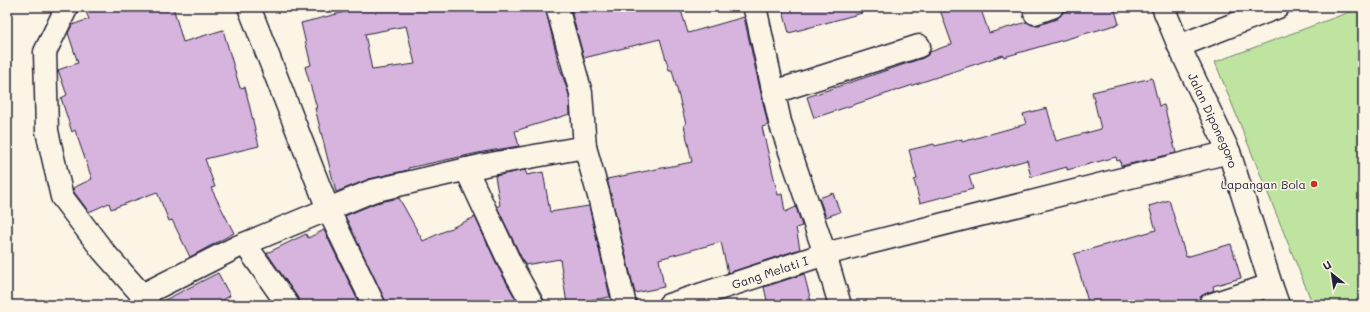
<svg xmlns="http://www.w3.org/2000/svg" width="1370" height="312" font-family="Mali,sans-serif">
  <rect width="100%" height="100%" fill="#fcf5e5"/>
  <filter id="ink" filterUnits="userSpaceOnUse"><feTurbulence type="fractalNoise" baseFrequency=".025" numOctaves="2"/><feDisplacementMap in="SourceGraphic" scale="8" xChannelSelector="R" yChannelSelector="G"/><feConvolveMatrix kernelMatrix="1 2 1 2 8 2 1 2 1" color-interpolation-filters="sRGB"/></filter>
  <g filter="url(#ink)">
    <path fill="#bfe49f" stroke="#70836d" d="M1363,7V305H1313L1215,62Z"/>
    <g fill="#d7b4de" stroke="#22223b" fill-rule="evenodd">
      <path d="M102,7H173L183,42L223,30L240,88L245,87L259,146L205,159L215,187L211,188L234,233L190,257L172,220L169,221L157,192L111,209L109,203L89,212L74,192L73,188L92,179L75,130L72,132L61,98L67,95L58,70L78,63L68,33L72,25L89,19L86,12Z"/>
      <path d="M365,7H545L559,65L569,95L570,114L515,131L519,146L483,152L408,168V170L369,179L336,192L315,108H317L305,67L311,65L301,23ZM406,26L415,64L372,70L365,34Z"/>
      <path d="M570,7H680L688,33L744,17L768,125L762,127L778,195L782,194L785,212L796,207L802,226L796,228L800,249L728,273L721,242L659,259L664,287L635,293L607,179L692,162L684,125L686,124L672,70H669L660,39L584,58Z"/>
      <path d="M782,7H861L862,13L789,33Z"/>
      <path d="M939,7H980L989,33L1027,22L1032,25H1039L1057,19L1061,15L1063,12L1080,7H1114L1119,24L1004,57L1003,55L814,118L807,97L923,58L928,55L930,52L952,44Z"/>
      <path d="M1152,78L1159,106L1164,105L1176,153L1121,166L1120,160L1117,161L1116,157L1067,170V167L1031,177L1027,160L969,176L973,189L920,203L914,180L917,179L909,150L934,144L935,146L962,139V142L1026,124L1023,114L1047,108L1056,141L1101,129L1092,92Z"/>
      <path d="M525,170L527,175L543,172L550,212L589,206L610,297L567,304L560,259L525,265L497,207L500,205L495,176Z"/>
      <path d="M833,193L840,212L826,217L819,198Z"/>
      <path d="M399,198L423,241L475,217L499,269L519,305H386L385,300L345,216L376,203Z"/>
      <path d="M1169,200L1186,257L1231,244L1241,278L1213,286L1214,290L1201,296L1198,301L1187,305H1089L1074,254L1156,230L1149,206Z"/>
      <path d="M324,230L360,305H300L298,298L267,253L306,234L308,238Z"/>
      <path d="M218,273L230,296L213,305H161V302Z"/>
      <path d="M804,274L812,305H768L764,287Z"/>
    </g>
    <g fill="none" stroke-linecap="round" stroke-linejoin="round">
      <defs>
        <g id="minor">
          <path d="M67,7L45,52L47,131L62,197L103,251L142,295L149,305"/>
          <path d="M249,7L328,209L374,305"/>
          <path d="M557,7L581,93L585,147L599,196L625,305"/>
          <path d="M754,7L757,16L780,122L825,254L840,305"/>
          <path id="s1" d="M1163,7L1179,46L1229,152L1271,285L1278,305"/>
          <path d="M1035,13L1052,7"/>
          <path d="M1179,46L1278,7"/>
          <path d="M774,92L919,46"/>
          <path d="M466,169L510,263L533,305"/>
          <path d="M245,244L288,305"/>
          <path d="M142,295L237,247L372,191L485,165L585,147"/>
          <path id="s2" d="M669,305L825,254L1229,152"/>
          <path d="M1210,305L1271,285"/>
        </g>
      </defs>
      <use href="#minor" stroke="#22223b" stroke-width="25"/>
      <use href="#minor" stroke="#fcf5e5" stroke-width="22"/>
    </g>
  </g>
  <circle fill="#c8321e" stroke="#fcf5e5" stroke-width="1.5" cx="1314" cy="184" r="4"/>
  <g text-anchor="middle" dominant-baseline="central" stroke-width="3" stroke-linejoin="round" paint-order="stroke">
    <g font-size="12" fill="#22223b" stroke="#fcf5e5">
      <text stroke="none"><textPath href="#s1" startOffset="124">Jalan Diponegoro</textPath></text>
      <text stroke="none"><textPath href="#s2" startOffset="106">Gang Melati I</textPath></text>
    </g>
    <g font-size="12" fill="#22223b" stroke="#fcf5e5" text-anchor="end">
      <text x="1306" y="184">Lapangan Bola</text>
    </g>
  </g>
  <rect width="1370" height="312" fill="none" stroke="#fcf5e5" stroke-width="24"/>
  <rect x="12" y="12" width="1346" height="288" fill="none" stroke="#22223b" stroke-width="1.5" filter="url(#ink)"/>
  <g transform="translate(1332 274) rotate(330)" stroke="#fcf5e5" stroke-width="3" paint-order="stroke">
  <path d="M0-3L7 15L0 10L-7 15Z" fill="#22223b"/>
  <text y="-6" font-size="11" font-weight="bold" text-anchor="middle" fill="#22223b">U</text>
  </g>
</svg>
